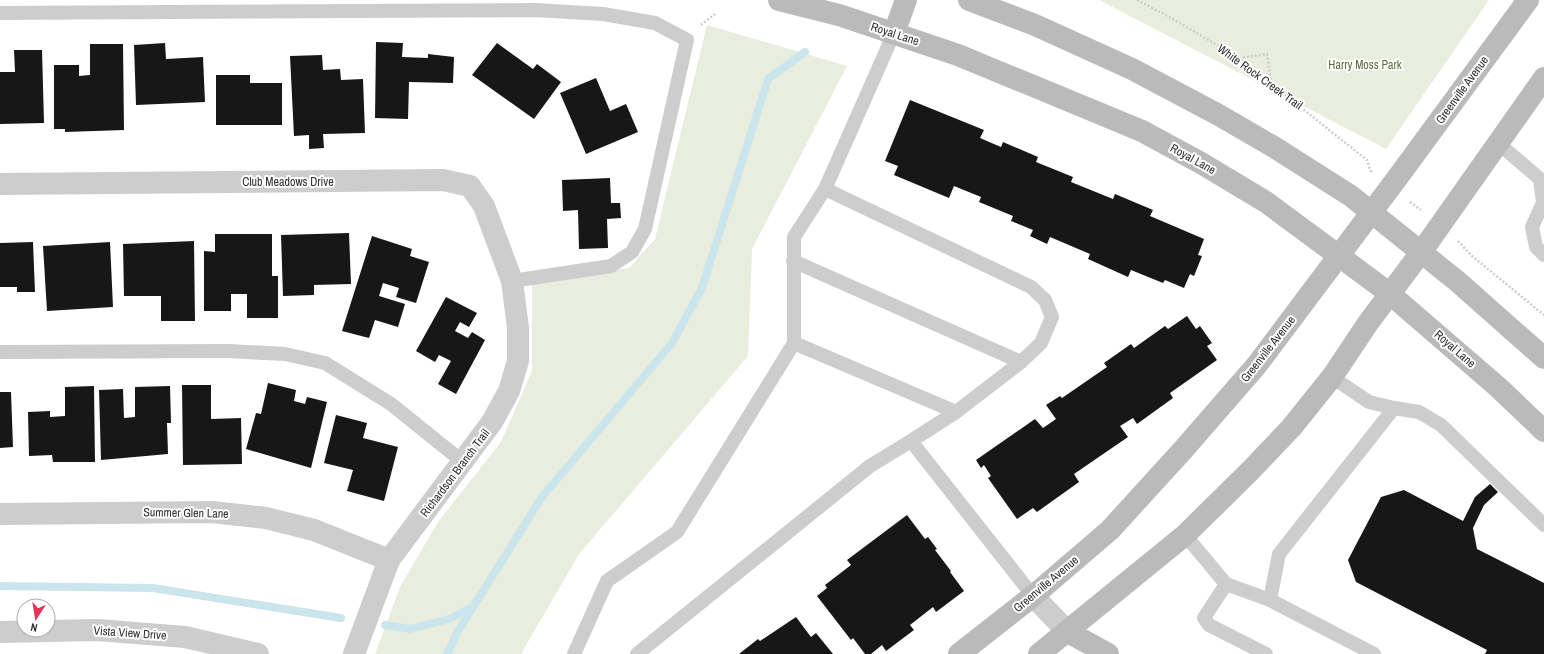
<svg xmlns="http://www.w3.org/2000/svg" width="1544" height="654" font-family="'Archivo Narrow',sans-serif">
  <rect width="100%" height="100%" fill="#fff"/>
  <g fill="#e9edde">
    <path d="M1099,0H1489L1386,149Z"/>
    <path d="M707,25L847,66L752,249L748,356L579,554L521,654H375L400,587L438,522L501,442L532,371V281L629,268L655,239Z"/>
  </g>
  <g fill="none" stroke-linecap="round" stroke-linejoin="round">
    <g stroke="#cbe5ed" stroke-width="8">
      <path d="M0,586L153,588L341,618"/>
      <path d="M385,625L410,629L449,619L474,606"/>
      <path d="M447,654L458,631L542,497L672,343L702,288L768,79L805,52"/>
    </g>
  </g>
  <g fill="#171717">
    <path d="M376,42L403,43L402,57L428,58V54L454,57L453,83L409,82L408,119L375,118Z"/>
    <path d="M165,43L166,59L203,57L205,102L136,105L134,45Z"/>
    <path d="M497,43L533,69L537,64L561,82L534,119L472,75Z"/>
    <path d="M90,44H123L124,130L65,132V129H54V65H79V76L90,75Z"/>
    <path d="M14,50H42L44,123L0,124V72H15Z"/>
    <path d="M322,55L323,70L340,69L341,80L363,79L365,133L323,134L324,148L309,149V135L294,136L290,56Z"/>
    <path d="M216,75H250V83H282V125H216Z"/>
    <path d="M596,78L610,111L626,104L638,132L586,154L560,93Z"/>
    <path d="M910,100L984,130L980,138L1001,147L1003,142L1038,157L1036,162L1073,177L1071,182L1113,199L1115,194L1153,210L1150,216L1204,239L1198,255L1202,256L1194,276L1190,274L1184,288L1165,280L1163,283L1131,270L1128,277L1088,259L1090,254L1050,237L1047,244L1030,236L1033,230L1011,221L1013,216L979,202L981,197L954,186L949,198L894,175L898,166L885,161Z"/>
    <path d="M610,178L611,203H620L621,218L607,219L608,248L579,249L578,210L563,211L562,180Z"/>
    <path d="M349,233L351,284L314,285V295L283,296L281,235Z"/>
    <path d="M215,234H272V276H278V318H247V294H231V311H204V251L215,252Z"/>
    <path d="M372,236L412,249L410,256L429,262L416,303L396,297L399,288L383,283L379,296L405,304L398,327L375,320L369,338L342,331Z"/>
    <path d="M194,241L195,321H161V296H124L123,244Z"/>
    <path d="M33,242L35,292H17V287H0V243Z"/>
    <path d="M110,242L113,307L47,311L43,246Z"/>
    <path d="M446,297L477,313L469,327L460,322L455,331L468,338L472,332L485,340L456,394L438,384L451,361L439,355L435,362L416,351Z"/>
    <path d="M1187,316L1196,329L1200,326L1212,343L1207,346L1217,360L1170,393L1173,398L1137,424L1133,418L1120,426L1128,437L1074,474L1079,482L1037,512L1033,508L1017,519L988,478L991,476L984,465L981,468L976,460L1035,419L1043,428L1056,419L1046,405L1060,396L1062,398L1107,367L1104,363L1131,344L1134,348L1165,326L1168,329Z"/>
    <path d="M268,383L296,390L294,401L305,404L307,397L327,402L311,468L246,449L256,413L261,414Z"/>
    <path d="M182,385H211V419L241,418L242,464L183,465Z"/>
    <path d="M94,386L95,462H53L52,455L29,456L28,412L50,411V417L65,416V387Z"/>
    <path d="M170,386L171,423H167L168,454L101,460L99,390L123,389L124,418L135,417V387Z"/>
    <path d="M0,392H11L13,447L0,448Z"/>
    <path d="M336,415L367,423L363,438L398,447L384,501L347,491L353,470L324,463Z"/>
    <path d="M1490,484L1498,492L1484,505L1473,528L1477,549L1544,583V654H1485L1487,650L1356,582L1348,560L1381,497L1404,490L1463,521L1475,497Z"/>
    <path d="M907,515L925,539L928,537L937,549L935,550L951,571L950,572L964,591L936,612L933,607L910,625L914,630L886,651L882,645L871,654H865L853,638L851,640L817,596L827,588L825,585L851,565L847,560Z"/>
    <path d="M796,617L811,637L816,633L833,654H739L758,639L760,641Z"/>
  </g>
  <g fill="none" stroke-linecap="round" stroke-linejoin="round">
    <g stroke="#cdcdcd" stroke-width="2.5" stroke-dasharray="2 2" stroke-linecap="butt">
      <path d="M1137,0L1173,19L1239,58L1367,160L1370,170L1372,172"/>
      <path d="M701,25L715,14"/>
      <path d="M1239,58L1267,54L1271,82"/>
      <path d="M1410,202L1421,210"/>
      <path d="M1458,241L1472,256L1544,315"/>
    </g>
    <g stroke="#cdcdcd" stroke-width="14">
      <path d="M0,13L536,10L603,14L655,23L687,40L645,229L632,252L611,266L512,281"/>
      <path d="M894,33L825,189L794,237V343L956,412L911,441L1033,596"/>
      <path d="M1498,143L1540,179L1543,203L1532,227L1536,247L1544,255"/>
      <path d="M825,189L1031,287L1045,300L1052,317L1041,343L1021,362L956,412"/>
      <path d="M793,261L1021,362"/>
      <path d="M0,352L228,351L285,354L325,363L391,404L463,462"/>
      <path d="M1332,377L1369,402L1394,408L1419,412L1441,425L1544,525"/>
      <path d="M1185,535L1226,584L1270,600"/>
      <path d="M1226,584L1204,618L1209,625L1266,654"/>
      <path d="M574,654L607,581L677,532L794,343"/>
      <path d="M637,654L870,466L911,441"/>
      <path d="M1374,654L1270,600L1279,554L1394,408"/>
    </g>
    <g stroke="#cdcdcd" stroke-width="22">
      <path d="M0,184L443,180L470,186L484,206L512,281L518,328V361L509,391L492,422L389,560L354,654"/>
      <path d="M0,514L212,512L266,518L314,530L389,560"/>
      <path d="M1033,596L1068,632"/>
      <path d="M0,632L98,630L185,637L258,654"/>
    </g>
    <g stroke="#bababa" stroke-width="22">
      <path d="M779,0L839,15L958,55L1142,131L1201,163L1266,202L1389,293L1499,388L1544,431"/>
      <path d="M969,0L1035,25L1132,69L1217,114L1274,147L1351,196L1457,281L1544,358"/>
      <path d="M894,33L906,0"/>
      <path d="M1068,632L1108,654"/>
      <path d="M959,654L1033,596L1110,530L1182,451L1256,366L1398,177L1528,0"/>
      <path d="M1039,654L1185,535L1250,471L1291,428L1332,377L1368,323L1422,251L1544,78"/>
    </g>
  </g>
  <g text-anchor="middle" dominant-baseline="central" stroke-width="4" stroke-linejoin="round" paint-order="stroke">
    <g font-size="12" fill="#303030" stroke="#fff">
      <text transform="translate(895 34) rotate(18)">Royal Lane</text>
      <text transform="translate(1260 77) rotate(36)">White Rock Creek Trail</text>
      <text transform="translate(1462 90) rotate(-54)">Greenville Avenue</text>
      <text transform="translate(1193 159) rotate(29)">Royal Lane</text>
      <text x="288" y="182">Club Meadows Drive</text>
      <text transform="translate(1268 349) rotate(-52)">Greenville Avenue</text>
      <text transform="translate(1455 349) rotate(41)">Royal Lane</text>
      <text transform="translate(455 473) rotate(-53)">Richardson Branch Trail</text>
      <text transform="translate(186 513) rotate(1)">Summer Glen Lane</text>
      <text transform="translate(1046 584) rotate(-40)">Greenville Avenue</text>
      <text transform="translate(130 633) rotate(4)">Vista View Drive</text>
    </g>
    <g font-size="12" fill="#5b6e3c" stroke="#fff">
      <text x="1365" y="65">Harry Moss Park</text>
    </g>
  </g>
  <g transform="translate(36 618) rotate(192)"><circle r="19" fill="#ffffff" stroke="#acacac"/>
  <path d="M0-3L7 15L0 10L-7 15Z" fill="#e9315c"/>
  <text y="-6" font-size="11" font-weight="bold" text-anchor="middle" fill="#303030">N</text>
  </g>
</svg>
